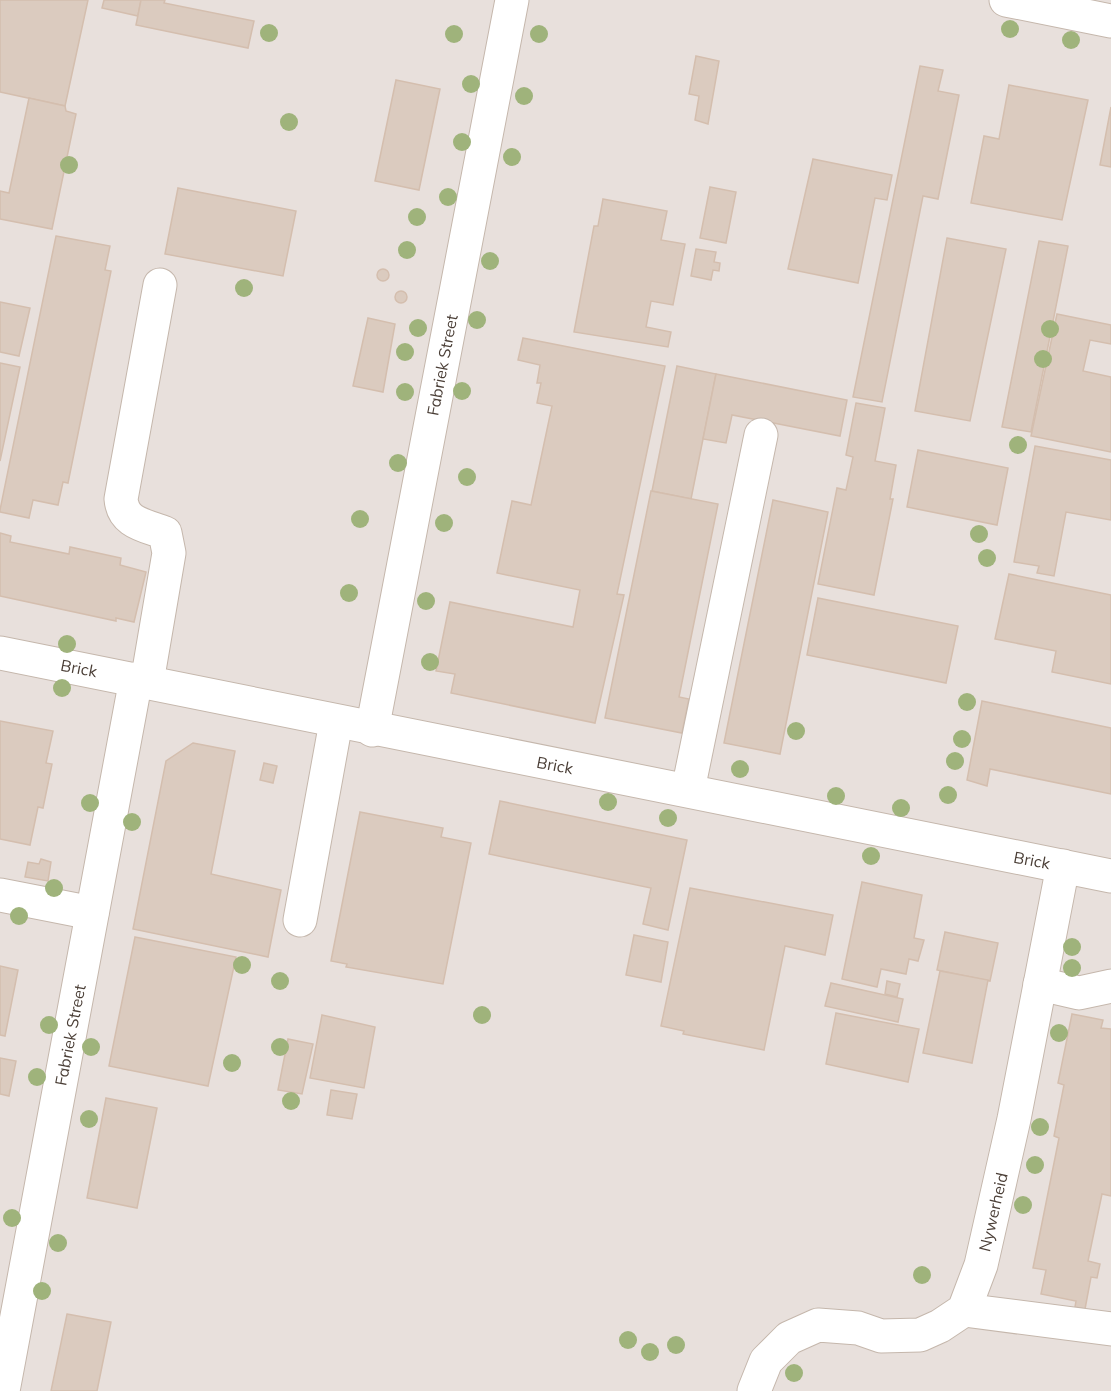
<svg xmlns="http://www.w3.org/2000/svg" width="1111" height="1391" font-family="Mulish,sans-serif">
  <rect width="100%" height="100%" fill="#f5efe8"/>
  <rect fill="#e8e0dc" x="0" y="0" width="1111" height="1391"/>
  <g fill="#dbcbbf" stroke="#d4beae" stroke-width="1.5">
    <path d="M0,0H88L65,106L0,92Z"/>
    <path d="M104,0H141L138,16L102,8Z"/>
    <path d="M141,0H165L164,3L254,21L248,48L136,25Z"/>
    <path d="M696,56L719,61L708,124L695,120L699,96L689,94Z"/>
    <path d="M920,66L943,70L938,91L959,95L938,199L923,196L882,402L853,397Z"/>
    <path d="M396,80L440,89L419,190L375,181Z"/>
    <path d="M1009,85L1088,100L1062,220L971,203L984,136L999,139Z"/>
    <path d="M29,98L65,106L66,111L76,114L52,229L0,219V191L9,193Z"/>
    <path d="M1111,107V167L1100,165Z"/>
    <path d="M813,159L892,175L887,200L875,198L858,283L788,269Z"/>
    <path d="M710,187L736,192L726,243L700,238Z"/>
    <path d="M178,188L296,211L283,276L165,254Z"/>
    <path d="M603,199L667,211L661,240L685,244L673,305L651,301L646,327L671,332L668,347L574,332L594,226H598Z"/>
    <path d="M56,236L110,246L105,270L111,271L68,483L63,482L58,505L33,500L29,518L0,512V510Z"/>
    <path d="M947,238L1006,249L970,421L915,411Z"/>
    <path d="M1039,241L1068,246L1031,432L1002,427Z"/>
    <path d="M696,249L716,252L714,262L720,263L719,271L713,270L711,280L691,276Z"/>
    <circle cx="383" cy="275" r="6"/>
    <circle cx="401" cy="297" r="6"/>
    <path d="M0,302L30,308L19,356L0,352Z"/>
    <path d="M1057,314L1111,325V344L1090,340L1083,371L1111,377V452L1031,436Z"/>
    <path d="M368,318L395,324L383,392L353,386Z"/>
    <path d="M523,338L665,366L617,594L624,595L595,723L451,693L455,674L436,671L450,602L573,627L580,590L497,573L512,501L531,505L552,406L537,403L541,383H537L540,365L518,360Z"/>
    <path d="M0,363L20,367L0,461Z"/>
    <path d="M677,366L716,374L691,499L652,491Z"/>
    <path d="M716,374L847,400L840,436L732,415L726,443L703,439Z"/>
    <path d="M856,403L885,408L875,461L896,465L890,499H893L874,595L818,584L837,488L846,490L853,457L846,455Z"/>
    <path d="M1035,446L1111,460V520L1066,512L1054,576L1037,573L1039,566L1014,562Z"/>
    <path d="M918,450L1008,468L997,525L907,507Z"/>
    <path d="M651,491L718,504L679,697L689,699L682,733L605,718Z"/>
    <path d="M773,500L828,512L780,754L724,743Z"/>
    <path d="M0,533L11,536L10,542L69,554L70,547L121,558L120,565L146,572L134,622L116,618V621L0,596Z"/>
    <path d="M1009,574L1111,595V684L1052,672L1056,651L995,639Z"/>
    <path d="M818,598L958,626L946,683L807,655Z"/>
    <path d="M982,701L1111,728V794L990,769L987,786L967,780Z"/>
    <path d="M0,721L53,731L46,763L52,764L43,808L38,807L30,845L0,839Z"/>
    <path d="M193,743L235,751L211,874L281,890L268,957L133,929L166,761Z"/>
    <path d="M264,763L277,766L273,783L260,780Z"/>
    <path d="M500,801L687,840L668,930L643,924L651,888L489,854Z"/>
    <path d="M360,812L443,828L441,837L471,843L443,984L346,967L347,964L331,961Z"/>
    <path d="M41,859L51,862L48,881L25,877L28,862L39,864Z"/>
    <path d="M862,882L922,895L914,938L924,940L918,961L909,959L906,974L881,969L877,987L842,979Z"/>
    <path d="M690,888L833,915L825,955L785,946L764,1050L683,1034L684,1031L661,1026Z"/>
    <path d="M945,932L998,943L990,981L937,970Z"/>
    <path d="M634,935L668,942L661,982L626,975Z"/>
    <path d="M135,937L236,957L208,1086L109,1066Z"/>
    <path d="M0,966L18,970L5,1036L0,1035Z"/>
    <path d="M940,971L988,980L972,1063L923,1053Z"/>
    <path d="M887,981L900,984L897,997L885,994Z"/>
    <path d="M831,983L903,999L898,1022L825,1006Z"/>
    <path d="M836,1013L919,1029L908,1082L826,1064Z"/>
    <path d="M1072,1014L1103,1020L1101,1028L1111,1029V1196L1102,1194L1088,1261L1100,1264L1097,1278L1091,1277L1085,1309L1075,1307L1076,1301L1041,1294L1046,1270L1033,1268L1059,1138L1054,1136L1064,1085L1058,1083Z"/>
    <path d="M322,1015L375,1027L364,1088L310,1078Z"/>
    <path d="M288,1039L313,1044L302,1094L278,1090Z"/>
    <path d="M0,1058L16,1061L9,1096L0,1094Z"/>
    <path d="M331,1090L357,1094L352,1119L327,1115Z"/>
    <path d="M106,1098L157,1108L137,1208L87,1198Z"/>
    <path d="M67,1314L111,1322L97,1391H51Z"/>
  </g>
  <g fill="none" stroke-linecap="round" stroke-linejoin="round">
    <defs>
      <g id="minor">
        <path d="M1006,0L1111,21"/>
        <path d="M0,653L1111,876"/>
        <path d="M147,682L169,553L165,533C144,525 123,523 121,499L160,285"/>
        <path d="M372,730L512,0"/>
        <path d="M688,790L761,435"/>
        <path d="M0,895L92,913"/>
        <path d="M300,920L336,722"/>
        <path d="M1040,984L1079,993L1111,986"/>
        <path d="M964,1310L1111,1329"/>
        <path d="M3,1391L136,679"/>
        <path d="M754,1391L766,1361L789,1338L818,1325L858,1328L881,1336L920,1335L940,1326L964,1310L981,1265L1014,1119L1063,866"/>
      </g>
    </defs>
    <use href="#minor" stroke="#c5b7ac" stroke-width="35"/>
    <use href="#minor" stroke="#fff" stroke-width="33"/>
  </g>
  <g fill="#9fb37b">
    <circle cx="1010" cy="29" r="9"/>
    <circle cx="269" cy="33" r="9"/>
    <circle cx="454" cy="34" r="9"/>
    <circle cx="539" cy="34" r="9"/>
    <circle cx="1071" cy="40" r="9"/>
    <circle cx="471" cy="84" r="9"/>
    <circle cx="524" cy="96" r="9"/>
    <circle cx="289" cy="122" r="9"/>
    <circle cx="462" cy="142" r="9"/>
    <circle cx="512" cy="157" r="9"/>
    <circle cx="69" cy="165" r="9"/>
    <circle cx="448" cy="197" r="9"/>
    <circle cx="417" cy="217" r="9"/>
    <circle cx="407" cy="250" r="9"/>
    <circle cx="490" cy="261" r="9"/>
    <circle cx="244" cy="288" r="9"/>
    <circle cx="477" cy="320" r="9"/>
    <circle cx="418" cy="328" r="9"/>
    <circle cx="1050" cy="329" r="9"/>
    <circle cx="405" cy="352" r="9"/>
    <circle cx="1043" cy="359" r="9"/>
    <circle cx="462" cy="391" r="9"/>
    <circle cx="405" cy="392" r="9"/>
    <circle cx="1018" cy="445" r="9"/>
    <circle cx="398" cy="463" r="9"/>
    <circle cx="467" cy="477" r="9"/>
    <circle cx="360" cy="519" r="9"/>
    <circle cx="444" cy="523" r="9"/>
    <circle cx="979" cy="534" r="9"/>
    <circle cx="987" cy="558" r="9"/>
    <circle cx="349" cy="593" r="9"/>
    <circle cx="426" cy="601" r="9"/>
    <circle cx="67" cy="644" r="9"/>
    <circle cx="430" cy="662" r="9"/>
    <circle cx="62" cy="688" r="9"/>
    <circle cx="967" cy="702" r="9"/>
    <circle cx="796" cy="731" r="9"/>
    <circle cx="962" cy="739" r="9"/>
    <circle cx="955" cy="761" r="9"/>
    <circle cx="740" cy="769" r="9"/>
    <circle cx="948" cy="795" r="9"/>
    <circle cx="836" cy="796" r="9"/>
    <circle cx="608" cy="802" r="9"/>
    <circle cx="90" cy="803" r="9"/>
    <circle cx="901" cy="808" r="9"/>
    <circle cx="668" cy="818" r="9"/>
    <circle cx="132" cy="822" r="9"/>
    <circle cx="871" cy="856" r="9"/>
    <circle cx="54" cy="888" r="9"/>
    <circle cx="19" cy="916" r="9"/>
    <circle cx="1072" cy="947" r="9"/>
    <circle cx="242" cy="965" r="9"/>
    <circle cx="1072" cy="968" r="9"/>
    <circle cx="280" cy="981" r="9"/>
    <circle cx="482" cy="1015" r="9"/>
    <circle cx="49" cy="1025" r="9"/>
    <circle cx="1059" cy="1033" r="9"/>
    <circle cx="91" cy="1047" r="9"/>
    <circle cx="280" cy="1047" r="9"/>
    <circle cx="232" cy="1063" r="9"/>
    <circle cx="37" cy="1077" r="9"/>
    <circle cx="291" cy="1101" r="9"/>
    <circle cx="89" cy="1119" r="9"/>
    <circle cx="1040" cy="1127" r="9"/>
    <circle cx="1035" cy="1165" r="9"/>
    <circle cx="1023" cy="1205" r="9"/>
    <circle cx="12" cy="1218" r="9"/>
    <circle cx="58" cy="1243" r="9"/>
    <circle cx="922" cy="1275" r="9"/>
    <circle cx="42" cy="1291" r="9"/>
    <circle cx="628" cy="1340" r="9"/>
    <circle cx="676" cy="1345" r="9"/>
    <circle cx="650" cy="1352" r="9"/>
    <circle cx="794" cy="1373" r="9"/>
  </g>
  <g text-anchor="middle" dominant-baseline="central" stroke-width="4.5" stroke-linejoin="round" paint-order="stroke">
    <g font-size="16" fill="#4a3e36" stroke="#fff">
      <text transform="translate(442 365) rotate(-79)">Fabriek Street</text>
      <text transform="translate(79 668) rotate(11)">Brick</text>
      <text transform="translate(555 765) rotate(11)">Brick</text>
      <text transform="translate(1032 860) rotate(11)">Brick</text>
      <text transform="translate(70 1035) rotate(-79)">Fabriek Street</text>
      <text transform="translate(993 1212) rotate(-77)">Nywerheid</text>
    </g>
  </g>
</svg>
